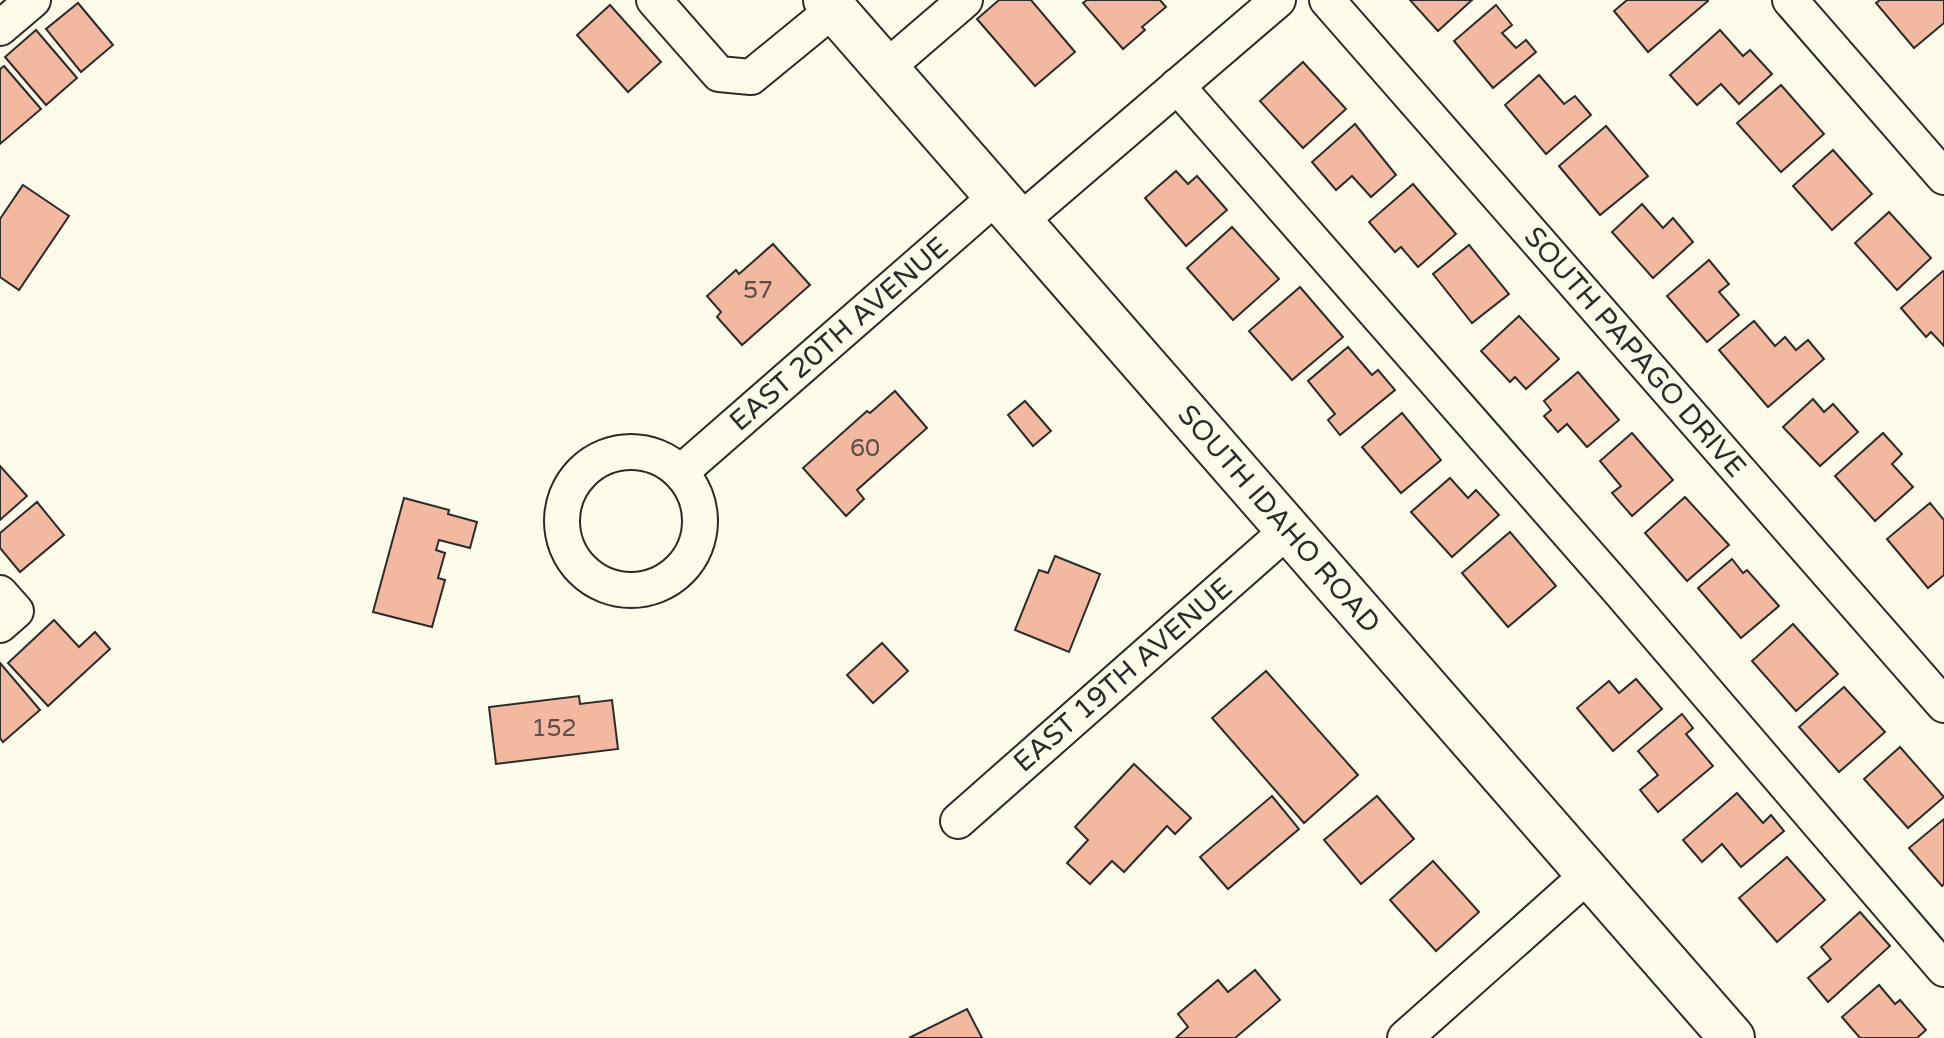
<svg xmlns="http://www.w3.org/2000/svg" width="1944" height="1038" font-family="'Varela Round',sans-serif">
  <rect width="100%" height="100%" fill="#fdfbea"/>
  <g fill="#f2b8a0" stroke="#2b2b2b" stroke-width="2">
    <path d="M999,0H1031L1075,52L1035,86L977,19Z"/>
    <path d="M1087,0H1160L1166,7L1142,27L1145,30L1123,49L1083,3Z"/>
    <path d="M1410,0H1472L1438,31Z"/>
    <path d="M1627,0H1707L1708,1L1648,52L1614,11Z"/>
    <path d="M1880,0H1944V23L1914,48L1876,3Z"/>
    <path d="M78,3L113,45L81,72L46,29Z"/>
    <path d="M610,5L661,62L628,92L577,35Z"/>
    <path d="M1496,5L1512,25L1502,33L1516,48L1526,40L1536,52L1493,88L1454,41Z"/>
    <path d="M36,30L77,78L46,105L5,57Z"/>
    <path d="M1720,30L1743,56L1750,50L1772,74L1739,104L1721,84L1697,105L1670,75Z"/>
    <path d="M1303,62L1346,109L1303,148L1260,101Z"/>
    <path d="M4,66L41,109L0,144V69Z"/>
    <path d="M1539,75L1564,104L1575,96L1591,115L1546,154L1505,105Z"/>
    <path d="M1781,85L1824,134L1781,172L1737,123Z"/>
    <path d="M1355,124L1396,175L1371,197L1352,176L1336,190L1312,162Z"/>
    <path d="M1606,126L1648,176L1600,215L1559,166Z"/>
    <path d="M1833,150L1872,194L1832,230L1793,186Z"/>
    <path d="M1176,171L1188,184L1197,176L1227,210L1186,246L1145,198Z"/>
    <path d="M1413,184L1456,234L1418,267L1401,247L1395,252L1369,222Z"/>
    <path d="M23,185L69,216L19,290L0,277V219Z"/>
    <path d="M1642,204L1663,228L1673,218L1693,242L1653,278L1612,232Z"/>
    <path d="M1889,212L1931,258L1897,290L1855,243Z"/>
    <path d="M1232,227L1279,279L1233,320L1187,268Z"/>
    <path d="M773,244L810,285L742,345L717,317L721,312L707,296L736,270L739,274Z"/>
    <path d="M1469,245L1509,294L1472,323L1433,274Z"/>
    <path d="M1709,260L1729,284L1719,292L1739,315L1707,342L1667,296Z"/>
    <path d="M1943,271L1944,272V346L1931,332L1926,337L1901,308Z"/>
    <path d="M1300,287L1343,337L1292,380L1249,331Z"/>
    <path d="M1519,316L1559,359L1526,389L1515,377L1510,382L1481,351Z"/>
    <path d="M1754,321L1775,346L1785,337L1796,350L1808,340L1824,359L1768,407L1719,350Z"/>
    <path d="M1348,347L1372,375L1378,370L1395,390L1340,435L1328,420L1335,414L1308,381Z"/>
    <path d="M1578,372L1619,420L1587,447L1567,424L1558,432L1544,416L1551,410L1544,401Z"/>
    <path d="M895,391L927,428L857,490L864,499L846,516L803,468L867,411L870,413Z"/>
    <path d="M1813,399L1824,412L1833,404L1858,432L1820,466L1783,427Z"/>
    <path d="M1025,401L1051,431L1033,446L1008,415Z"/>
    <path d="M1402,413L1441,460L1401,493L1362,447Z"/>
    <path d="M1632,433L1673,480L1632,516L1612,493L1621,486L1600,461Z"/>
    <path d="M1883,433L1902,454L1892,464L1913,487L1875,521L1835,476Z"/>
    <path d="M0,466L27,496L0,520Z"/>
    <path d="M1450,478L1468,498L1476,490L1499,515L1452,557L1411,512Z"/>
    <path d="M1685,497L1729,545L1687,581L1645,533Z"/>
    <path d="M404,498L449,510L448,514L477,522L470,548L439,540L436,550L445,553L438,578L445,580L432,627L373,612Z"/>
    <path d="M37,502L64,535L20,572L0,548V533Z"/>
    <path d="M1930,503L1944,520V575L1928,588L1887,539Z"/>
    <path d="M1510,532L1556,586L1508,627L1462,573Z"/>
    <path d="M1055,556L1100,574L1069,652L1015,630L1039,570L1048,573Z"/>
    <path d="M1732,559L1743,573L1747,570L1779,606L1741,638L1698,588Z"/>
    <path d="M54,620L79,647L95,632L110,649L48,706L8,663Z"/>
    <path d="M1793,624L1838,674L1796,711L1752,661Z"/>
    <path d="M882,643L908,671L873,703L847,675Z"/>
    <path d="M0,663L40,710L3,742L0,738Z"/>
    <path d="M1266,671L1358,775L1304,823L1212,718Z"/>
    <path d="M1636,679L1662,709L1613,751L1577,708L1609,681L1619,693Z"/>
    <path d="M1844,687L1885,732L1839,772L1799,727Z"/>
    <path d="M579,696L580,704L612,700L618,749L496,764L489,707Z"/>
    <path d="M1682,714L1693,728L1686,734L1713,766L1658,812L1640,790L1658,775L1638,751Z"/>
    <path d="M1900,747L1944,797L1908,828L1864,779Z"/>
    <path d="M1134,764L1191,818L1175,834L1167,826L1124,872L1112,861L1090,884L1067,863L1088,840L1075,827Z"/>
    <path d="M1737,793L1763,823L1771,815L1784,831L1741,867L1722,844L1702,862L1683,840Z"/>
    <path d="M1272,796L1299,829L1228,889L1200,857Z"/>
    <path d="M1377,796L1414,839L1361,884L1324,840Z"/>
    <path d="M1944,819V884L1942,886L1909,848Z"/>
    <path d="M1787,857L1825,900L1777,942L1739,898Z"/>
    <path d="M1433,861L1479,912L1436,951L1390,900Z"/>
    <path d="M1860,912L1890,946L1828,1002L1808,978L1831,959L1821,947Z"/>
    <path d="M1255,970L1280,1000L1235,1038H1176L1188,1027L1178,1014L1218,980L1228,992Z"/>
    <path d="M1879,985L1895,1004L1900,1000L1926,1030L1917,1038H1860L1842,1017Z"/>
    <path d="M967,1009L982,1038H909Z"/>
  </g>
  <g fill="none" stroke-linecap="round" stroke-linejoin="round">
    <defs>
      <g id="minor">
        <path d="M654,0L719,74L751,77L834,9"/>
        <path d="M1327,0L1944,705"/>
        <path d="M1790,0L1944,177"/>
        <path d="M0,28L33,0"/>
        <path d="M886,68L965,0"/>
        <path d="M1177,86L1617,588L1944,969"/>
        <path d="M1019,222L1278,0"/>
        <circle cx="631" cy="521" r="69"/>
        <path d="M681,472L997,196"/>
        <path d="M0,593L16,611L0,625"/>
        <path d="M958,821L1288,530"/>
        <path d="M1405,1038L1589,874"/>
      </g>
      <path id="major" d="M826,0L1732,1038"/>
    </defs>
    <use href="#minor" stroke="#2b2b2b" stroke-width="38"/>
    <use href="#major" stroke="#2b2b2b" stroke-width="48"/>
    <use href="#minor" stroke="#fdfbea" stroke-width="34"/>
    <use href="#major" stroke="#fdfbea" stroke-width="44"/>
  </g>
  <g text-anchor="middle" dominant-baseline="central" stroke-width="6" stroke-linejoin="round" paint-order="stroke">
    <g font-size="24" fill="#5d4e48">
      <text x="758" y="290">57</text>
      <text x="865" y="448">60</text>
      <text x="554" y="728">152</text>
    </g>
    <g font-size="28" fill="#2b2b2b" stroke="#fdfbea">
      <text transform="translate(839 334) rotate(-41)">EAST 20TH AVENUE</text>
      <text transform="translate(1635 352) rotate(49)">SOUTH PAPAGO DRIVE</text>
      <text transform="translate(1279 519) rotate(49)">SOUTH IDAHO ROAD</text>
      <text transform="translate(1123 675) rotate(-41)">EAST 19TH AVENUE</text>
    </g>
  </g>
</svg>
